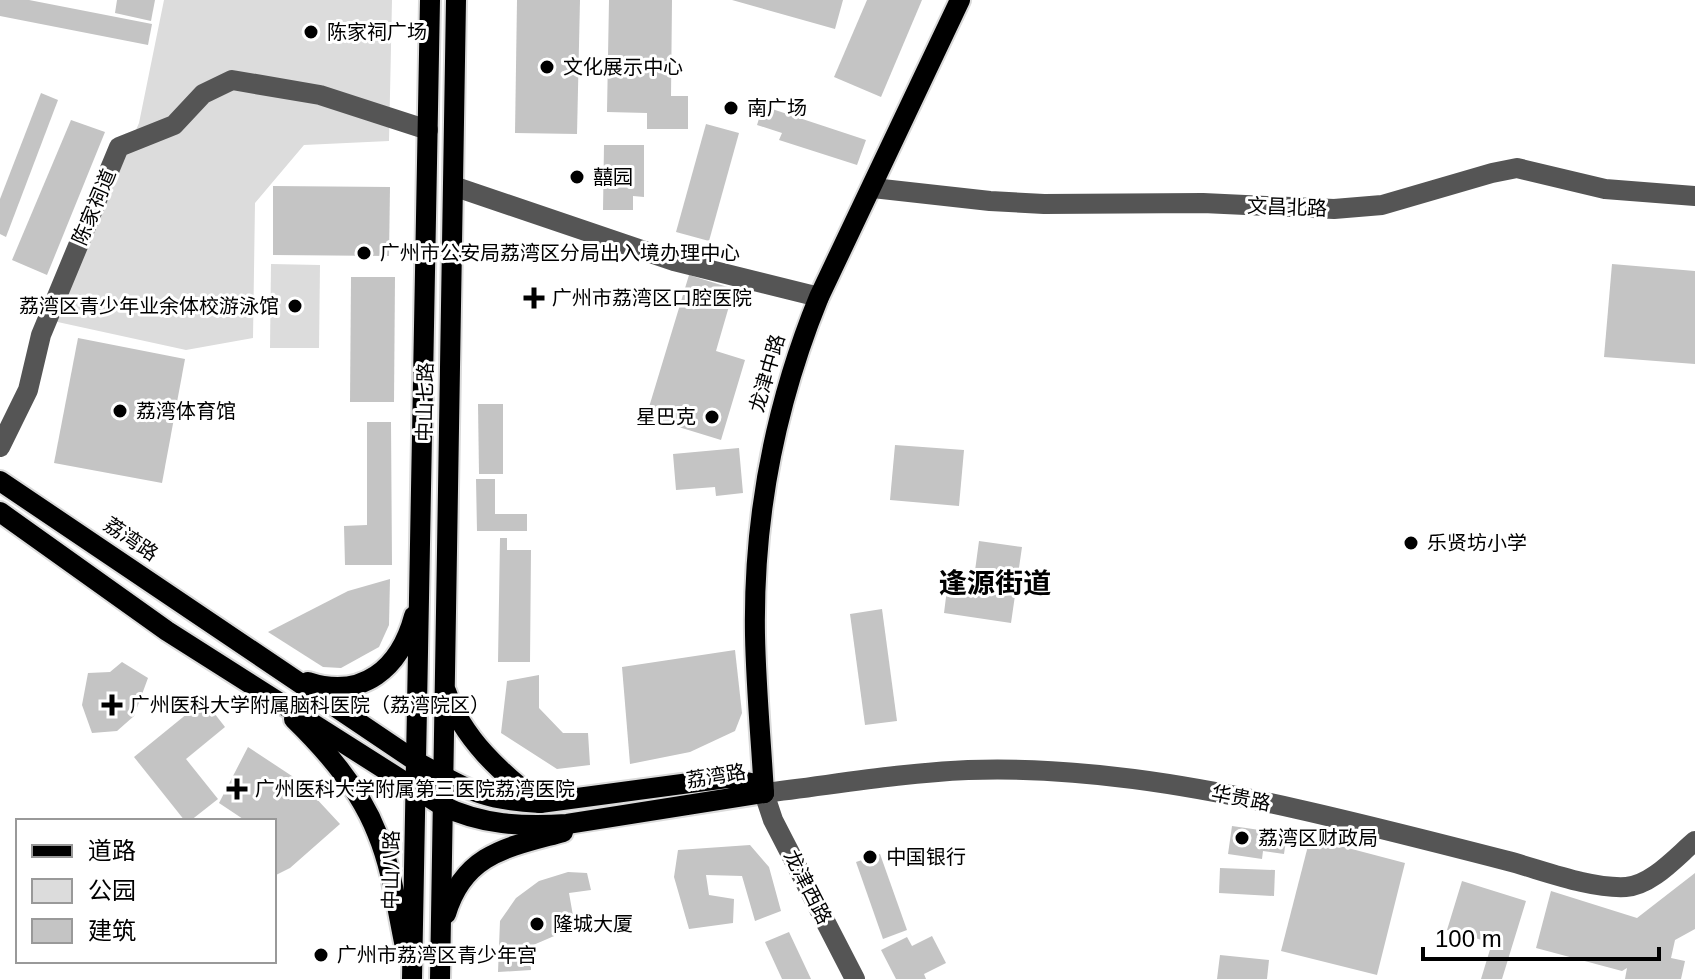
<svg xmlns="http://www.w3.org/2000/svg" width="1695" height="979" font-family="Helvetica,'Noto Sans SC',sans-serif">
  <rect width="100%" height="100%" fill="#fff"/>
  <g fill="#dcdcdc">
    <path d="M164,0H392L389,141L304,145L255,203L253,338L186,350L53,321L139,123Z"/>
    <path d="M271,264L320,265L319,348H270Z"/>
  </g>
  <g fill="#c4c4c4">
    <path d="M0,0H29L152,24L148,45L0,16Z"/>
    <path d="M117,0H155L151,21L115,13Z"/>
    <path d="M517,0H580L577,134L515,133Z"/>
    <path d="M609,0H672L671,96H688V129H647V113L607,112Z"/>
    <path d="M732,0H843L835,29Z"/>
    <path d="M867,0H922L881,97L834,77Z"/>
    <path d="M41,93L58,100L6,237L0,234V199Z"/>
    <path d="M763,106L866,140L857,165L779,140L782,133L757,125Z"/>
    <path d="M71,120L105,132L47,275L12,260Z"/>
    <path d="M706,124L739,133L709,241L676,232Z"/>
    <path d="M604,145H644V197L633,196V210H603Z"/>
    <path d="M273,186L390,187L389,256L273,255Z"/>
    <path d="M1612,264L1695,271V364L1604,357Z"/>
    <path d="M689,275L734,289L716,351L745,360L721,440L646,417Z"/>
    <path d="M351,277H395L394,402H350Z"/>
    <path d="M78,338L185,359L162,483L54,463Z"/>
    <path d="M478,404H503V474H479Z"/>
    <path d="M367,422H391L392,565H345L344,526L367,525Z"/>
    <path d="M895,445L964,450L959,506L890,500Z"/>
    <path d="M739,448L743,493L716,496L715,487L676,490L673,454Z"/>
    <path d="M476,479H495V514H527V531H477Z"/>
    <path d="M500,538H507V550H531L530,662H498Z"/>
    <path d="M979,541L1022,547L1011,623L944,613L947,589L972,593Z"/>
    <path d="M390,579L389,625L379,647L341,668L323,667L268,632L348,591Z"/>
    <path d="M882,609L897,721L865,725L850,614Z"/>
    <path d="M735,650L742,713L735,731L690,752L630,764L622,667Z"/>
    <path d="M122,662L148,678L134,716L117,731L92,733L82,705L88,673L110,672Z"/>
    <path d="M539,675V708L563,733H588L590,765L557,769L501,733L507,681Z"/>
    <path d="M204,700L225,727L186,759L218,799L190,821H185L134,757Z"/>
    <path d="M248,747L301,782L340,824L290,868L274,876V821H246L219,803Z"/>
    <path d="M1232,826L1287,834L1284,854L1263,851L1262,859L1228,854Z"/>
    <path d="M1310,838L1405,863L1377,975L1281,951Z"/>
    <path d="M750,845L769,867L781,911L755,921L742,876L706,875L709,895L734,899L733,923L689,929L674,877L678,850Z"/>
    <path d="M880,854L907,930L883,939L856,862Z"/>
    <path d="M1220,868L1275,870L1274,896L1219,893Z"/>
    <path d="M568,872L587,873L591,890L569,893L575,927L531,946V970L498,972L500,921L516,898L539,881Z"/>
    <path d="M1695,873V929L1675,940L1671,958L1685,961L1681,979H1625L1627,968L1622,971L1536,948L1551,891L1637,918Z"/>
    <path d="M1462,881L1526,901L1502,979H1481L1492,943L1447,930Z"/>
    <path d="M789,932L811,979H782L765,942Z"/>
    <path d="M932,936L946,963L924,974L926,979H896L881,950L907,937L912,946Z"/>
    <path d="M1220,955L1269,960L1267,979H1217Z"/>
  </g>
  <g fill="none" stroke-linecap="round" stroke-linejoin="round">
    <defs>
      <g id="major">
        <path d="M0,481L417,762C467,789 480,800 540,803L727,778L751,783L764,793"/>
        <path d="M0,512L167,631L441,805C481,825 523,827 567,824L764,793"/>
        <path d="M308,682C363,700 400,668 414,616"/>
        <path d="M446,691C463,739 501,773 540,803"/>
        <path d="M294,719C327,751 360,789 377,833C392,869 397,909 405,947"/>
        <path d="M764,793C761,740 756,688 755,635C753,518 775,405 819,297L960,0"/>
        <path d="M446,914C464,853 509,847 563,832"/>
        <path d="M412,979L430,0"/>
        <path d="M440,979L456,0"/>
      </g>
    </defs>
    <use href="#major" stroke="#dbdbdb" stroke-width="24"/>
    <g stroke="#555" stroke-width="20">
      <path d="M453,186L674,261L819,297"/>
      <path d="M873,188L990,201L1044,204L1203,203L1334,209L1382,205L1492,173L1517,168L1605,189L1695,196"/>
      <path d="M0,447L28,390L41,335L119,147L174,125L203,94L232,80L320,95L428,130"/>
      <path d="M855,979L773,820L764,793C832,785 900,773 968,770C1077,766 1191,785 1297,809C1368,825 1438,843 1508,861C1542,870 1590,889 1626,887C1652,885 1676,857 1695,841"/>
    </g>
    <use href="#major" stroke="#000" stroke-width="20"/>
  </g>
  <g fill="#000" stroke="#fff" stroke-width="3">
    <circle cx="311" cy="32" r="8"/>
    <circle cx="547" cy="67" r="8"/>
    <circle cx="731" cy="108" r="8"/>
    <circle cx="577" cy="177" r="8"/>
    <circle cx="364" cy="253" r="8"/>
    <path d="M530 286h8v8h8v8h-8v8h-8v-8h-8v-8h8z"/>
    <circle cx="295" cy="306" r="8"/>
    <circle cx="120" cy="411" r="8"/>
    <circle cx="712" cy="417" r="8"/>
    <circle cx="1411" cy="543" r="8"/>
    <path d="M108 693h8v8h8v8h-8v8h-8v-8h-8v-8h8z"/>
    <path d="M233 777h8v8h8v8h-8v8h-8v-8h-8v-8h8z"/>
    <circle cx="1242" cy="838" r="8"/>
    <circle cx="870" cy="857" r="8"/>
    <circle cx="537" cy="924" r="8"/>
    <circle cx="321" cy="955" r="8"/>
  </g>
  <g text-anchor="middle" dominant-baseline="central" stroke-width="6" stroke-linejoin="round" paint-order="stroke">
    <g font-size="20" fill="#000" stroke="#fff" text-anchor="start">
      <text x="327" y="32">陈家祠广场</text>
      <text x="563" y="67">文化展示中心</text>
      <text x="747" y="108">南广场</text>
      <text x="593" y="177">囍园</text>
      <text x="380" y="253">广州市公安局荔湾区分局出入境办理中心</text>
      <text x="552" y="298">广州市荔湾区口腔医院</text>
      <text x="279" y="306" text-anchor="end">荔湾区青少年业余体校游泳馆</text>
      <text x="136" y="411">荔湾体育馆</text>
      <text x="696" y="417" text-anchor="end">星巴克</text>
      <text x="1427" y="543">乐贤坊小学</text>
      <text x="130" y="705">广州医科大学附属脑科医院（荔湾院区）</text>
      <text x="255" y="789">广州医科大学附属第三医院荔湾医院</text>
      <text x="1258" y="838">荔湾区财政局</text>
      <text x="886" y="857">中国银行</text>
      <text x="553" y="924">隆城大厦</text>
      <text x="337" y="955">广州市荔湾区青少年宫</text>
    </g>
    <g font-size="20" fill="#000" stroke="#fff">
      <text transform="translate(94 207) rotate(-67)">陈家祠道</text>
      <text transform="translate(1287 207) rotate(2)">文昌北路</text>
      <text transform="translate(767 373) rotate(-74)">龙津中路</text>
      <text transform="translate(425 402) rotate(-89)">中山七路</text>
      <text transform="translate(131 539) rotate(34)">荔湾路</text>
      <text transform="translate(716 776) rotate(-9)">荔湾路</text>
      <text transform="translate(1241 798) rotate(11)">华贵路</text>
      <text transform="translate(391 870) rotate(-89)">中山八路</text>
      <text transform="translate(808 887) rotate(63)">龙津西路</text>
    </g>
    <g font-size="28" font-weight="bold" fill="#000" stroke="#fff">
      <text x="995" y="583">逢源街道</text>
    </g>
  </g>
  <rect x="16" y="819" width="260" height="144" fill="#ffffff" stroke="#999999" stroke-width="2"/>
  <rect x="32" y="845" width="40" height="12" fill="#000000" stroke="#999999" stroke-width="2"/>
  <text x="88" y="859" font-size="24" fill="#000000">道路</text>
  <rect x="32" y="879" width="40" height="24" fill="#dcdcdc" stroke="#999999" stroke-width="2"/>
  <text x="88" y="899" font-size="24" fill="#000000">公园</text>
  <rect x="32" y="919" width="40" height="24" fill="#c4c4c4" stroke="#999999" stroke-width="2"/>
  <text x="88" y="939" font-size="24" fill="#000000">建筑</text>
  <path d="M1423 947v12h236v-12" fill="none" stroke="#000000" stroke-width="4"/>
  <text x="1435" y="947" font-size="24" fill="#000000" stroke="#ffffff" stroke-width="6" paint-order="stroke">100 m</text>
</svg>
